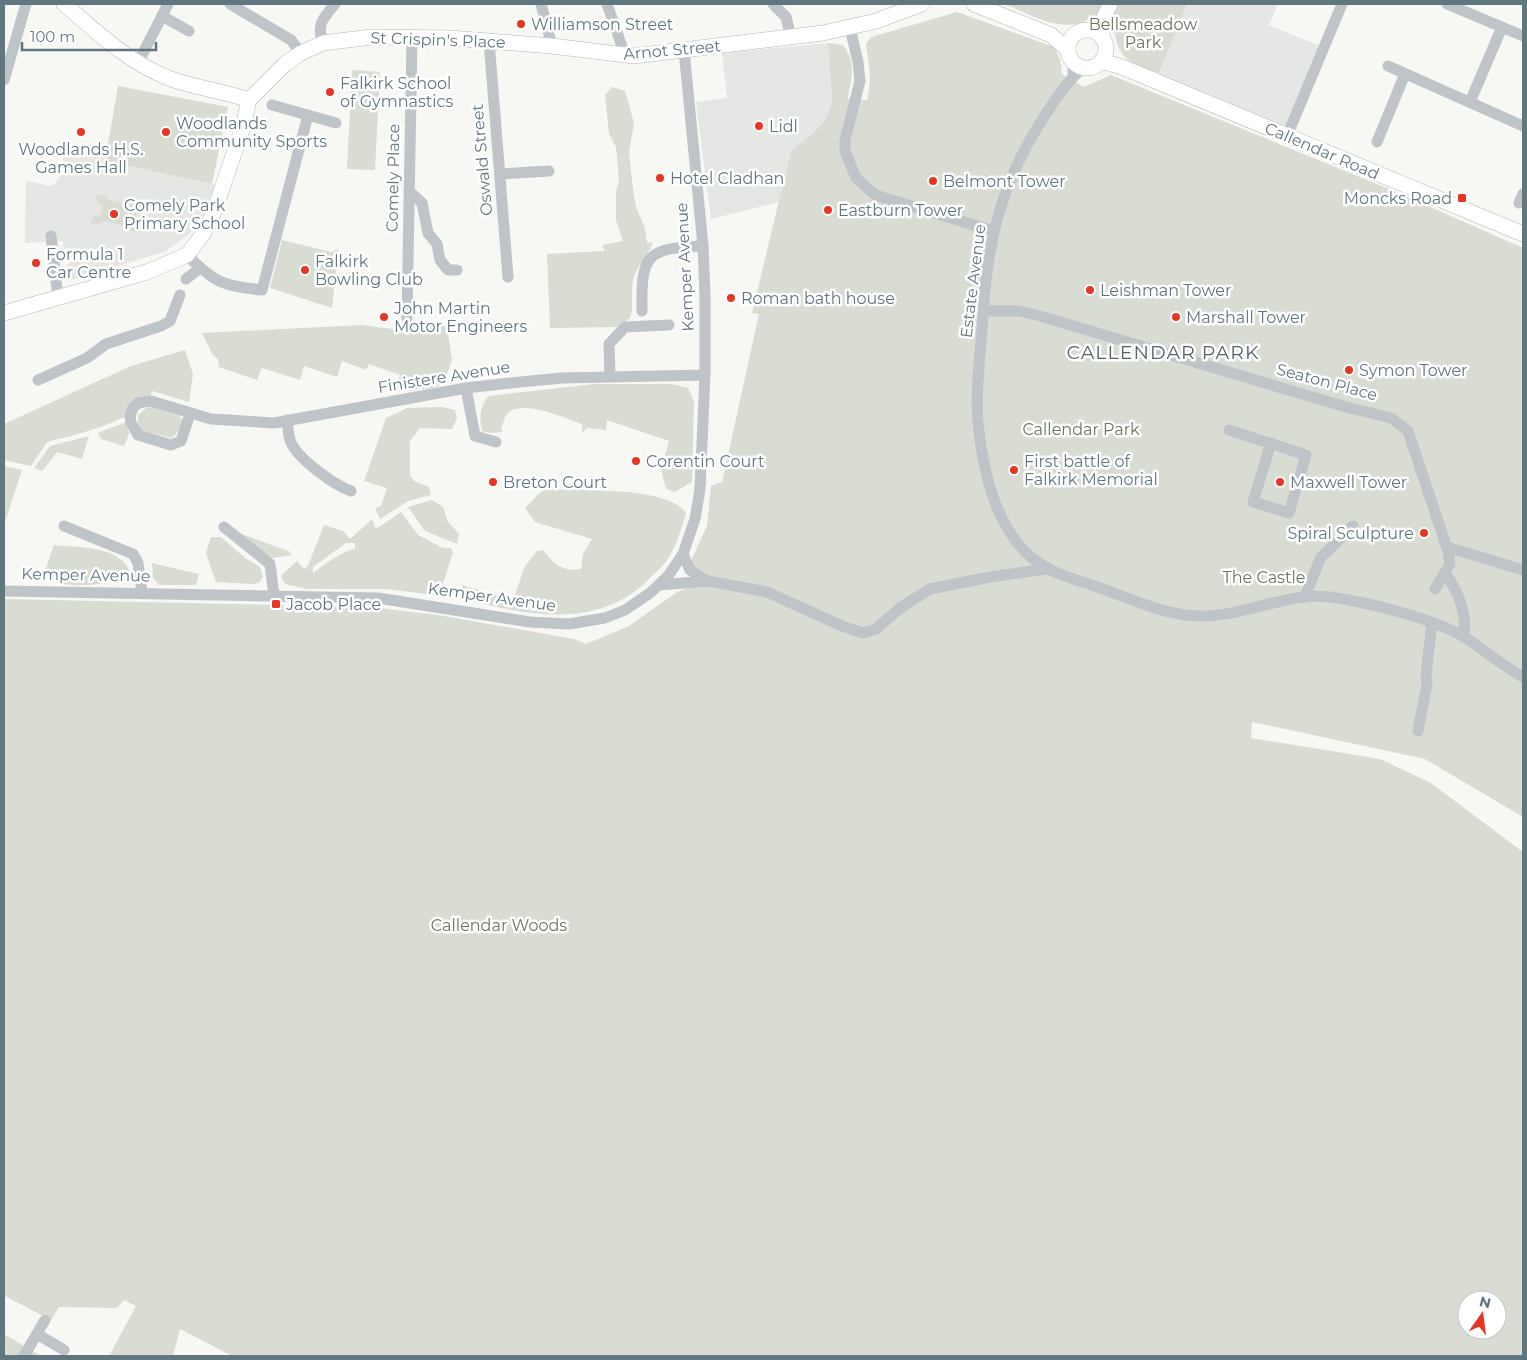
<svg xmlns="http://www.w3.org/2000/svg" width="1527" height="1360" font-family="Montserrat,sans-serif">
  <rect width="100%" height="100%" fill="#f7f7f4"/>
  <g fill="#e5e7e5">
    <path d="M1187,4H1278L1269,25L1325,48L1287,136L1156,81Z"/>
    <path d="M828,43L832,102L826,119L813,133L791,151L779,202L711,219L696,102L727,98L722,53Z"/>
    <path d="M68,152L105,158V161L215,185L214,189L199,223L187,236L164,252L68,281L66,265L71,262L72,256L70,252L64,250L63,241L25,243L26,180L49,186L55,184L59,178L64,154Z"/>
  </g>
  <g fill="#d8dcd3" fill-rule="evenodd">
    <path d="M1004,4H1187L1159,73C1134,64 1120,63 1115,34L1089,19C1062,35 1030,14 1004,4Z"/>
    <path d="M957,12L1054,47L1060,59L1062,74L1084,87L1111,75L1394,191L1523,248V817L1425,759L1252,722L1251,738L1380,759L1431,783L1523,852V1356H232L180,1329L173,1356H109L136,1306L124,1300L117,1308L59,1307L51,1320L5,1296L4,1298V599L372,607L438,615L574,639L586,644L629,626L677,592L690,587V563L707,526L711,486L722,482L759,314L752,313L791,151L813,133L826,119L832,102L828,43L843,45C857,63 851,77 848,99L867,100C872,81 869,63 866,44L871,37ZM1467,1300H1497V1330H1467Z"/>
    <path d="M352,70L380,72L375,170L347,169Z"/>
    <path d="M118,86L228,107L212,184L105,161Z"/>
    <path d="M612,87L625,91L634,123L629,152L633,189L636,207L645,228L647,243L653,242C649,254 640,263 635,274C629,288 635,304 630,318L617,327L550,328L547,254L604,251L603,245L623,241L616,220V191L619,181L616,147L609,133L605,95Z"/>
    <path d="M96,194L105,196L110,201L131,205L137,201L145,203L144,211L137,210L134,223L141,225L140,232L131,231L127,226L104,221L98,224L90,223L94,216L101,215L103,206L97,203Z"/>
    <path d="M282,240L331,252L338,249L332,308L270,288Z"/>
    <path d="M418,321L447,327L452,360L443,384L433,388L395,392L400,375L369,364L366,370L342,361L337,377L304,366L300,380L262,368L257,380L219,367L218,359L213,355L202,333L361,325L393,329Z"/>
    <path d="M185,350L193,374L189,402L152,391C143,420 74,435 47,442L31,466L4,460V424L131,366Z"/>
    <path d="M594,384H671L688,388L694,401L692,482L675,492L666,489L661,469L669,441L607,420L606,430L587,428L582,433V424C564,418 522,398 507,414C504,418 503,424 501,429L503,432L490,433L482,431C479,418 480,405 489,396Z"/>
    <path d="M153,407L178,415L182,419L181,428L172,438L142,431L138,427V415L146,408Z"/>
    <path d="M442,407L455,410L457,418L452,429L420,428L410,441V475L414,481L429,487L431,495L408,501L380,519L375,508L381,506L387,488L364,481L386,418L407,408Z"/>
    <path d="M126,422L129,434L124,446L101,439L98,433Z"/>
    <path d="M89,436L82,459L57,452L42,471L34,468L50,446Z"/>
    <path d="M4,466L22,470L4,525Z"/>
    <path d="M547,489C576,491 673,486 686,514C681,529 676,547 667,560C663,566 656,572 651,577C601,630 531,616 468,600L463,594L462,585L513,600L525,566L537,551L543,550C553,564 563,572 581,569L583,554L592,539L535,522L525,508C534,501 536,493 547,489Z"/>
    <path d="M432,500L443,507L448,522L459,534L457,544L425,531L408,507Z"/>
    <path d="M401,512L418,535L443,548H451L453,552L441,590L436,595L386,589H307L285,584L281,576L297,561L304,569L308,566L324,525L343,531L350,539L372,519L376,529ZM346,543H355V549C347,549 320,567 313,573V567Z"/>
    <path d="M236,532L288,551L292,555L268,559Z"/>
    <path d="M211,537H221L245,558L260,567L263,576L260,582L254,584L216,582L206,553Z"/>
    <path d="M54,545C78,548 118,545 129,570L126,577C103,586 64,590 43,577Z"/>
    <path d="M152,563L199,574L196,585H159L153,578Z"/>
    <path d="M4,1334L41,1356L4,1355Z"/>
  </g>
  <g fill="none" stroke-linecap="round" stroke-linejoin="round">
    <defs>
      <g id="major">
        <path d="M64,4C98,33 129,63 171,79C196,88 224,91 249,100"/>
        <path d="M974,4L1051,35L1068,50"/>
        <circle cx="1087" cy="49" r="19"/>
        <path d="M1102,38V22L1110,4"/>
        <path d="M1101,61L1122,67L1523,234"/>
        <path d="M4,313L147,272L187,255L203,234L214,212L243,127L249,100L285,64L301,53L323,43L371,37L450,38L552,46L634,56L823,33L876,21L922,4"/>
      </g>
    </defs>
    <use href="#major" stroke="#b1b8bb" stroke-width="16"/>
    <g stroke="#bec4c7" stroke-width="11">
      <path d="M230,4L291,40L301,53"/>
      <path d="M541,4L552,46"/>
      <path d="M607,4L625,55"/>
      <path d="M773,4L786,17L791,38"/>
      <path d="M1447,4L1523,36"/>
      <path d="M162,16L189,31"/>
      <path d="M850,28L858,62L860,81L845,140V151L856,178L875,195L994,231"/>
      <path d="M489,41L508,277"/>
      <path d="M323,43C316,25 323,18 335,4"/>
      <path d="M1073,61V76"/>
      <path d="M138,63L168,4"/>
      <path d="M1388,66L1523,126"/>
      <path d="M1083,68C1067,81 1055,99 1044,117C1002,181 987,240 983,316C981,350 975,389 978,422C983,474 998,543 1049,569C1065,578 1086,582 1103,589C1134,600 1167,616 1200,616C1244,617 1286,592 1330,597C1367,602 1436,619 1466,638C1486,651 1503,666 1523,677"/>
      <path d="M4,80L26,4"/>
      <path d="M1470,102L1502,27"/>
      <path d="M272,105L336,123"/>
      <path d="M1287,136L1342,4"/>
      <path d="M1377,142L1405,74"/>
      <path d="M500,174L549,171"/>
      <path d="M409,191L422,203L428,233L437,244L440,260L448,270H457"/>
      <path d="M1519,203L1523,194"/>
      <path d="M51,236L58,298"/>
      <path d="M187,255C215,283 223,286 262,290L308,115"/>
      <path d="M186,279L200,268"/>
      <path d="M642,311C641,255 646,248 703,246"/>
      <path d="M983,311H1019L1040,316L1346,407L1391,418L1408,431L1448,551L1450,564L1435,589"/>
      <path d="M407,318L412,38"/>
      <path d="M610,376L609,344L625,327L669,325"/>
      <path d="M38,380L87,358L106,344L161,326L170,321L180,295"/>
      <path d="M466,388L475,436L496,442"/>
      <path d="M190,414L181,441L171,445L138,435L131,423L130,416L133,408L138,403L151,401L211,419L274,423L466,388L510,383L562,378L705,375"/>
      <path d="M287,420C288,426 288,434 290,440C295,457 334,485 351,491"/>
      <path d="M1229,430L1306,455L1289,513L1253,502L1271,443"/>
      <path d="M64,526L133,554L138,563L142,592"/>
      <path d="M224,527L270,564L274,596"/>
      <path d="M1447,547L1523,570"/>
      <path d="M683,554L690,570L707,581"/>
      <path d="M1445,574C1459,591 1467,614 1464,637"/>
      <path d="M659,585L708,581L767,592L842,626L863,633L876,629L900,608L930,589L990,577L1047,569"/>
      <path d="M4,591L378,598L530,622L569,624L605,618L625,610L650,593L668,576L683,554L695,519L700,489L705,375V295L703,246L684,50"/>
      <path d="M1305,596L1321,557L1353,526"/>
      <path d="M1418,731L1427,684L1426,675L1432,623"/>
      <path d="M37,1334L64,1350"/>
      <path d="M24,1356L45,1320"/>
    </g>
    <use href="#major" stroke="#fff" stroke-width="15"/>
  </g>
  <g fill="#e73624" stroke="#fff" stroke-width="2">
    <circle cx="521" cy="24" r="5"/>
    <circle cx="330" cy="92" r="5"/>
    <circle cx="759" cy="126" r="5"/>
    <circle cx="81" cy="132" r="5"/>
    <circle cx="166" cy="132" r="5"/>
    <circle cx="660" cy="178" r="5"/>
    <circle cx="933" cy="181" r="5"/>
    <rect x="1457" y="193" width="10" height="10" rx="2.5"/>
    <circle cx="828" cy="210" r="5"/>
    <circle cx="114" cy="214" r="5"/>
    <circle cx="36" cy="263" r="5"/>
    <circle cx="305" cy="270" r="5"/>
    <circle cx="1090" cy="290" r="5"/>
    <circle cx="731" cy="298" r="5"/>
    <circle cx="384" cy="317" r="5"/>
    <circle cx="1176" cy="317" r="5"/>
    <circle cx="1349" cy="370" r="5"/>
    <circle cx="636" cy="461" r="5"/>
    <circle cx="1014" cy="470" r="5"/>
    <circle cx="493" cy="482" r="5"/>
    <circle cx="1280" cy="482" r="5"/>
    <circle cx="1424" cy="533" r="5"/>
    <rect x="271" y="599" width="10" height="10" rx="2.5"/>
  </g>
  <g text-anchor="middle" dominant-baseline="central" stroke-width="5" stroke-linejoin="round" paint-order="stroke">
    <g font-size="16" fill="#617780" stroke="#fff" text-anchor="start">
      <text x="531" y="24">Williamson Street</text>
      <text x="340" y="83">Falkirk School<tspan x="340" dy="18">of Gymnastics</tspan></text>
      <text x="176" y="123">Woodlands<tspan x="176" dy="18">Community Sports</tspan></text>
      <text x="769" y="126">Lidl</text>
      <text x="81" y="149" text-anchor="middle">Woodlands H.S.<tspan x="81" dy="18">Games Hall</tspan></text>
      <text x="670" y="178">Hotel Cladhan</text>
      <text x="943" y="181">Belmont Tower</text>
      <text x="1452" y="198" text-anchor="end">Moncks Road</text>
      <text x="124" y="205">Comely Park<tspan x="124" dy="18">Primary School</tspan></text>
      <text x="838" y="210">Eastburn Tower</text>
      <text x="46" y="254">Formula 1<tspan x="46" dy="18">Car Centre</tspan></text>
      <text x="315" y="261">Falkirk<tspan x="315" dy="18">Bowling Club</tspan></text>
      <text x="1100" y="290">Leishman Tower</text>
      <text x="741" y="298">Roman bath house</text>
      <text x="394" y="308">John Martin<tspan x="394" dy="18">Motor Engineers</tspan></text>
      <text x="1186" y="317">Marshall Tower</text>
      <text x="1359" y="370">Symon Tower</text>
      <text x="646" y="461">Corentin Court</text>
      <text x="1024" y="461">First battle of<tspan x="1024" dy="18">Falkirk Memorial</tspan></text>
      <text x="503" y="482">Breton Court</text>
      <text x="1290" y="482">Maxwell Tower</text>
      <text x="1414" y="533" text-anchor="end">Spiral Sculpture</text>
      <text x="286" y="604">Jacob Place</text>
    </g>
    <g font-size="16" fill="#687860" stroke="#fff">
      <text x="1143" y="24">Bellsmeadow<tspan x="1143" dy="18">Park</tspan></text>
      <text x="1081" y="429">Callendar Park</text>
      <text x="1264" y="577">The Castle</text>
      <text x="499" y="925">Callendar Woods</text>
    </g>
    <g font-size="16" fill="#617780" stroke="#fff">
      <text transform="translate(438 40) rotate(2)">St Crispin's Place</text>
      <text transform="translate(672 50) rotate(-5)">Arnot Street</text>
      <text transform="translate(1322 151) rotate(23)">Callendar Road</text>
      <text transform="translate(482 160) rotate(-95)">Oswald Street</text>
      <text transform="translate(393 178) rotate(-89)">Comely Place</text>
      <text transform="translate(685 267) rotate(-93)">Kemper Avenue</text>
      <text transform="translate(973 281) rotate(-83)">Estate Avenue</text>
      <text transform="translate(444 377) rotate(-9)">Finistere Avenue</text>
      <text transform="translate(1327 382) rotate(15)">Seaton Place</text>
      <text transform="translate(86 575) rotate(1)">Kemper Avenue</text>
      <text transform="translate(492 597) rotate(8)">Kemper Avenue</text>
    </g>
    <g font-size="19" letter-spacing="1" fill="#54646b" stroke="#fff">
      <text x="1163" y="352">CALLENDAR PARK</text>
    </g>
  </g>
  <rect width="1527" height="1360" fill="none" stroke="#617780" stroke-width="10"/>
  <g transform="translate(1482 1315) rotate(14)"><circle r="24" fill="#ffffff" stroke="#c0c9cc"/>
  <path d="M0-4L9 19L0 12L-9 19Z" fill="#e73624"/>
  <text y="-8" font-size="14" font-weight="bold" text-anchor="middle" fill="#617780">N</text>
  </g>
  <path d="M22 42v8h134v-8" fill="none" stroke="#617780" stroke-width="2.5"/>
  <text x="30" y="42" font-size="15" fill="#617780" stroke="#ffffff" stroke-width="4" paint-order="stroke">100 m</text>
</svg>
